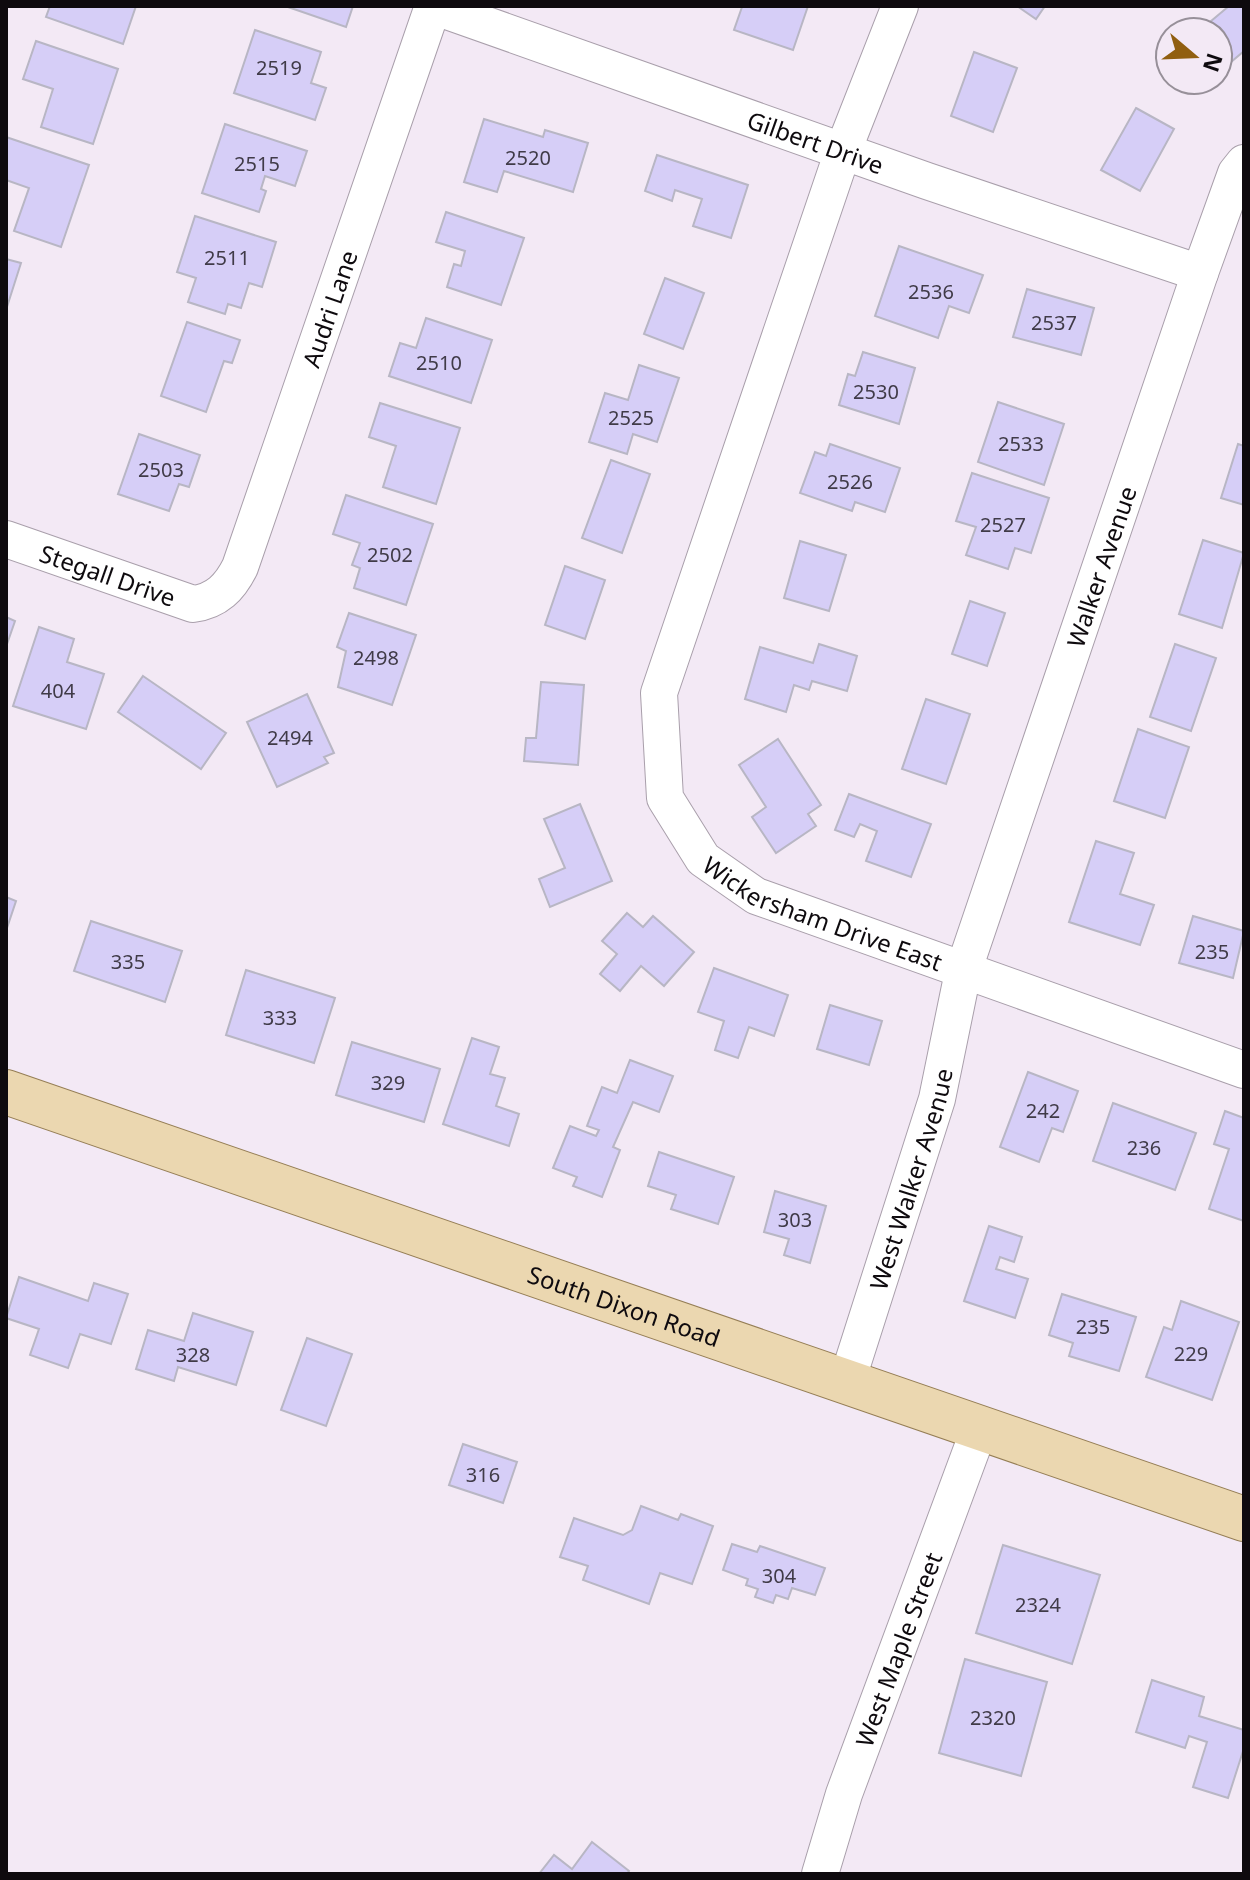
<svg xmlns="http://www.w3.org/2000/svg" width="1250" height="1880" font-family="'Noto Sans',sans-serif">
  <rect width="100%" height="100%" fill="#f3e9f5"/>
  <g fill="#d6cef7" stroke="#b8b6c4" stroke-width="2">
    <path d="M50,6H136L123,44L46,17Z"/>
    <path d="M285,6H353L346,27Z"/>
    <path d="M738,6H808L793,50L734,30L742,7Z"/>
    <path d="M1017,6H1045L1036,19Z"/>
    <path d="M1229,6H1244V51L1218,73V32H1198Z"/>
    <path d="M255,30L321,52L311,83L326,88L315,120L234,93Z"/>
    <path d="M36,41L118,69L93,144L41,127L53,89L23,79Z"/>
    <path d="M974,52L1017,68L993,132L951,116Z"/>
    <path d="M1136,108L1174,129L1140,191L1101,170Z"/>
    <path d="M484,119L543,137L545,130L588,143L573,192L504,171L497,192L464,182Z"/>
    <path d="M225,124L307,151L295,186L265,176L261,189L266,191L259,212L202,193Z"/>
    <path d="M6,137L89,165L61,247L14,231L29,188L6,180Z"/>
    <path d="M657,155L748,185L731,238L693,226L702,199L675,190L672,201L645,191Z"/>
    <path d="M446,212L524,238L501,305L447,287L454,264L461,266L465,251L436,242Z"/>
    <path d="M195,216L276,242L262,287L249,283L241,308L228,304L225,314L188,302L196,278L177,272Z"/>
    <path d="M899,246L983,275L969,313L949,306L938,338L875,316Z"/>
    <path d="M6,259L21,263L6,310Z"/>
    <path d="M665,278L704,293L683,349L644,334Z"/>
    <path d="M1027,289L1094,308L1081,355L1013,337Z"/>
    <path d="M426,318L492,340L471,403L389,376L400,343L416,348Z"/>
    <path d="M187,322L240,340L232,363L224,361L206,412L161,396Z"/>
    <path d="M863,352L915,368L899,424L839,405L848,374L855,376Z"/>
    <path d="M639,365L679,378L657,442L633,434L627,454L589,442L605,393L628,400Z"/>
    <path d="M998,402L1064,424L1044,485L978,462Z"/>
    <path d="M380,403L460,428L436,504L383,487L396,446L369,437Z"/>
    <path d="M139,434L200,455L189,487L179,484L169,511L118,494Z"/>
    <path d="M830,444L900,468L885,512L855,502L852,511L800,493L815,452L826,456Z"/>
    <path d="M1238,444L1244,446V505L1221,498Z"/>
    <path d="M611,460L650,474L622,553L582,538Z"/>
    <path d="M972,473L1049,498L1031,553L1015,548L1008,569L966,555L976,527L956,521Z"/>
    <path d="M346,495L433,524L406,605L354,588L360,568L352,565L360,543L333,534Z"/>
    <path d="M1203,540L1244,553L1222,628L1179,614Z"/>
    <path d="M800,541L846,555L829,611L784,598Z"/>
    <path d="M565,566L605,580L585,639L545,625Z"/>
    <path d="M970,601L1005,613L987,666L952,654Z"/>
    <path d="M349,613L416,635L392,705L338,687L346,651L337,647Z"/>
    <path d="M6,617L15,621L6,647Z"/>
    <path d="M39,627L74,639L67,662L104,674L86,729L13,706Z"/>
    <path d="M819,644L857,656L847,691L812,681L809,690L794,685L786,712L745,699L760,647L813,663Z"/>
    <path d="M1175,644L1216,658L1191,731L1150,717Z"/>
    <path d="M143,676L226,733L201,769L118,712Z"/>
    <path d="M541,682L584,685L578,765L524,761L526,738H536Z"/>
    <path d="M307,694L334,753L324,757L328,763L277,787L247,722Z"/>
    <path d="M926,699L970,714L946,784L902,769Z"/>
    <path d="M1138,729L1189,747L1165,818L1114,801Z"/>
    <path d="M778,739L821,805L808,814L816,826L776,853L752,817L766,807L739,765Z"/>
    <path d="M849,794L931,824L911,877L866,861L877,831L860,824L854,837L835,830Z"/>
    <path d="M580,804L612,881L550,907L539,879L565,868L544,819Z"/>
    <path d="M1096,841L1134,853L1120,894L1154,905L1140,945L1069,922Z"/>
    <path d="M6,897L16,901L6,931Z"/>
    <path d="M627,913L643,927L653,916L694,952L664,986L641,966L620,991L600,974L617,954L602,941Z"/>
    <path d="M1193,916L1244,931L1233,978L1179,963Z"/>
    <path d="M91,921L182,951L165,1002L74,971Z"/>
    <path d="M714,968L788,995L774,1036L749,1027L738,1058L715,1050L724,1021L698,1012Z"/>
    <path d="M246,970L335,998L314,1063L226,1035Z"/>
    <path d="M830,1005L882,1021L869,1065L817,1049Z"/>
    <path d="M472,1038L499,1047L490,1074L505,1078L496,1106L519,1114L509,1146L443,1124Z"/>
    <path d="M352,1042L440,1069L424,1122L336,1095Z"/>
    <path d="M630,1060L673,1076L659,1112L633,1102L613,1147L620,1150L602,1197L573,1186L577,1177L553,1168L570,1126L596,1136L599,1130L587,1126L602,1087L617,1093Z"/>
    <path d="M1028,1072L1078,1091L1063,1132L1052,1128L1039,1162L1000,1147Z"/>
    <path d="M1113,1103L1196,1133L1175,1190L1093,1161Z"/>
    <path d="M1225,1111L1244,1118V1221L1209,1209L1229,1149L1214,1144Z"/>
    <path d="M659,1152L734,1177L718,1224L671,1209L676,1195L648,1186Z"/>
    <path d="M775,1191L826,1206L810,1263L784,1255L789,1239L764,1232Z"/>
    <path d="M989,1226L1022,1237L1014,1262L1000,1257L996,1269L1028,1279L1015,1318L964,1301Z"/>
    <path d="M19,1277L88,1301L94,1283L128,1294L111,1344L80,1334L68,1368L30,1355L39,1329L6,1318Z"/>
    <path d="M1062,1294L1136,1317L1119,1371L1069,1356L1073,1343L1049,1335Z"/>
    <path d="M1181,1301L1239,1322L1212,1400L1146,1377L1164,1327L1172,1330Z"/>
    <path d="M193,1313L253,1332L236,1385L178,1367L174,1381L136,1369L148,1330L184,1341Z"/>
    <path d="M307,1338L352,1354L326,1426L281,1410Z"/>
    <path d="M463,1444L517,1462L503,1503L449,1485Z"/>
    <path d="M641,1506L678,1520L681,1514L713,1526L692,1584L660,1573L649,1604L583,1580L588,1566L560,1557L574,1518L623,1535L632,1530Z"/>
    <path d="M732,1544L757,1552L760,1546L825,1568L815,1595L792,1588L788,1599L776,1595L773,1603L755,1597L758,1589L746,1585L748,1579L723,1570Z"/>
    <path d="M1003,1545L1100,1575L1072,1664L976,1633Z"/>
    <path d="M965,1659L1047,1682L1021,1776L939,1753Z"/>
    <path d="M1152,1680L1204,1697L1199,1716L1244,1730V1748L1228,1798L1193,1787L1207,1742L1189,1736L1185,1748L1136,1732Z"/>
    <path d="M592,1842L629,1871L627,1874H539L554,1855L572,1869Z"/>
  </g>
  <g fill="none" stroke-linecap="round" stroke-linejoin="round">
    <defs>
      <g id="minor">
        <path id="s1" d="M433,6L927,181L1200,273"/>
        <path id="s2" d="M900,6L843,151L659,693L665,798L703,859L756,896L1244,1070"/>
        <path id="s3" d="M6,539L193,604C217,601 230,587 240,567L433,6"/>
        <path id="s4" d="M847,1381L937,1099L963,972L1200,273L1236,173L1244,163"/>
        <path id="s5" d="M820,1874L844,1794L980,1427"/>
      </g>
      <g id="major">
        <path id="s6" d="M6,1092L1244,1519"/>
      </g>
    </defs>
    <use href="#minor" stroke="#a99fab" stroke-width="38"/>
    <use href="#major" stroke="#957e55" stroke-width="46"/>
    <use href="#minor" stroke="#fff" stroke-width="36"/>
    <use href="#major" stroke="#ebd7b0" stroke-width="44"/>
  </g>
  <g text-anchor="middle" dominant-baseline="central" stroke-width="8" stroke-linejoin="round" paint-order="stroke">
    <g font-size="20" fill="#403b48">
      <text x="279" y="67">2519</text>
      <text x="528" y="157">2520</text>
      <text x="257" y="163">2515</text>
      <text x="227" y="257">2511</text>
      <text x="931" y="291">2536</text>
      <text x="1054" y="322">2537</text>
      <text x="439" y="362">2510</text>
      <text x="876" y="391">2530</text>
      <text x="631" y="417">2525</text>
      <text x="1021" y="443">2533</text>
      <text x="161" y="469">2503</text>
      <text x="850" y="481">2526</text>
      <text x="1003" y="524">2527</text>
      <text x="390" y="554">2502</text>
      <text x="376" y="657">2498</text>
      <text x="58" y="690">404</text>
      <text x="290" y="737">2494</text>
      <text x="1212" y="951">235</text>
      <text x="128" y="961">335</text>
      <text x="280" y="1017">333</text>
      <text x="388" y="1082">329</text>
      <text x="1043" y="1110">242</text>
      <text x="1144" y="1147">236</text>
      <text x="795" y="1219">303</text>
      <text x="1093" y="1326">235</text>
      <text x="1191" y="1353">229</text>
      <text x="193" y="1354">328</text>
      <text x="483" y="1474">316</text>
      <text x="779" y="1575">304</text>
      <text x="1038" y="1604">2324</text>
      <text x="993" y="1717">2320</text>
    </g>
    <g font-size="24" fill="#0e0a0e" stroke="#f3e9f5">
      <text stroke="none"><textPath href="#s1" startOffset="406">Gilbert Drive</textPath></text>
      <text stroke="none"><textPath href="#s3" startOffset="534">Audri Lane</textPath></text>
      <text stroke="none"><textPath href="#s4" startOffset="854">Walker Avenue</textPath></text>
      <text stroke="none"><textPath href="#s3" startOffset="108">Stegall Drive</textPath></text>
      <text stroke="none"><textPath href="#s2" startOffset="1038">Wickersham Drive East</textPath></text>
      <text stroke="none"><textPath href="#s4" startOffset="212">West Walker Avenue</textPath></text>
      <text stroke="none"><textPath href="#s6" startOffset="654">South Dixon Road</textPath></text>
      <text stroke="none"><textPath href="#s5" startOffset="238">West Maple Street</textPath></text>
    </g>
  </g>
  <rect width="1250" height="1880" fill="none" stroke="#0e0a0e" stroke-width="16"/>
  <g transform="translate(1194 56) rotate(109)"><circle r="38" fill="#f3e9f5" stroke="#979099" stroke-width="2"/>
  <path d="M0-6L14 30L0 20L-14 30Z" fill="#915f10"/>
  <text y="-12" font-size="22" font-weight="bold" text-anchor="middle" fill="#0e0a0e">N</text>
  </g>
</svg>
